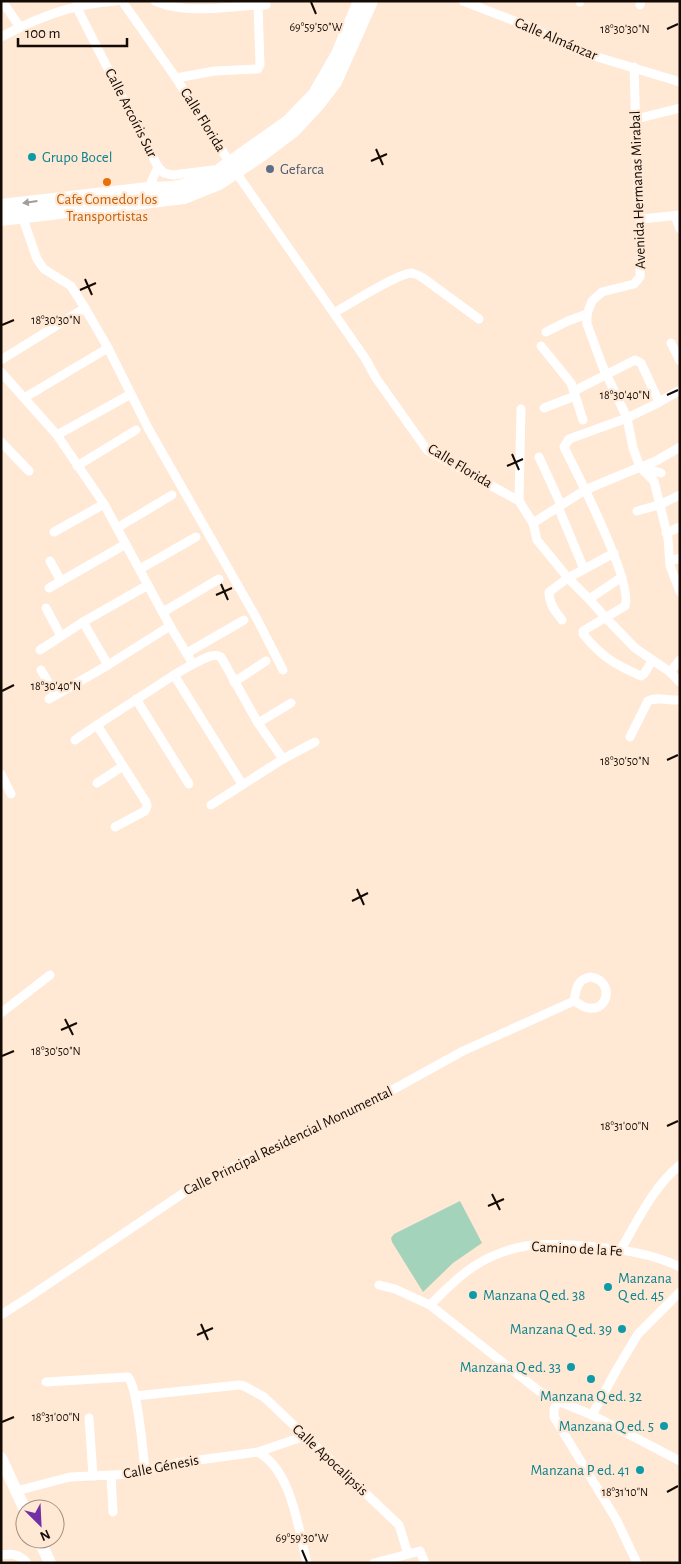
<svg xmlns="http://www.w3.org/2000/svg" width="681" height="1564" font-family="'Alegreya Sans',sans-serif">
  <rect width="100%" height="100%" fill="#ffe8d4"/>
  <path fill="#a4d3bc" d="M460,1201L482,1243L453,1263L423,1292L392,1242L391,1238L394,1234Z"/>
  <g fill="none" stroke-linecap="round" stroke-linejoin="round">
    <g stroke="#fff" stroke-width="9">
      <path d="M2,1L20,27"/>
      <path d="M122,1L176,78L235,171L365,358L376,378L427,450L519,501L533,523L537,540L568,578L589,599L605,617L635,648L670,672L680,682"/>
      <path d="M155,1C190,16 230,5 266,5"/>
      <path d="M463,1L535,29L556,41L584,53L680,82"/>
      <path d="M580,2V1"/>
      <path d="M640,5L641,1"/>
      <path d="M76,6L158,167L164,173L173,175L213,170"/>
      <path d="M1,37C39,17 72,4 116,1"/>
      <path d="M634,67L638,199L641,219L640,277L634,284L602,292L592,301L587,314V324L602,365L627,418L633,448L640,467L654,481L668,538L670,566L680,592"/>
      <path d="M176,78L215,71L258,69L260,65L258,5"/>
      <path d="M636,119L680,108"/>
      <path d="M148,189L158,167"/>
      <path d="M22,216L37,259L44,269L71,286L85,308"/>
      <path d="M675,216L680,229"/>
      <path d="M641,219L680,215"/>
      <path d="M334,313C348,305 398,273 412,273C416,274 420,276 423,278L479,319"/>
      <path d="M546,332L568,321L587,314"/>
      <path d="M671,343L680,361"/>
      <path d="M541,346L571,383L583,420"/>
      <path d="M1,360L85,308L108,348L148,428L257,619L283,670"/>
      <path d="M1,372L57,435L104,504L170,626L193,664C202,660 213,652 221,657L258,723L283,759L211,805"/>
      <path d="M574,391L635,360L641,363L659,402"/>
      <path d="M24,398L108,348"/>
      <path d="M544,408L575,396"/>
      <path d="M57,435L131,394"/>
      <path d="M1,442L29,471"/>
      <path d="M539,457L561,505"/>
      <path d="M77,466L136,430"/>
      <path d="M641,467L656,461L680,447"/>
      <path d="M519,501L521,409"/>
      <path d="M558,507L584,569"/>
      <path d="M637,511L659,505L680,495"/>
      <path d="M533,523L585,490L640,467L661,473"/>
      <path d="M117,528L172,495"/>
      <path d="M54,532L104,504"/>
      <path d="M666,533L680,527"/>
      <path d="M50,561L61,581"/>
      <path d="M670,561L680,558"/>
      <path d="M140,569L196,537"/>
      <path d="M49,588L126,544"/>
      <path d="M589,599L622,577"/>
      <path d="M46,608L61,636"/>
      <path d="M163,612L219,579"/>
      <path d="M562,620C555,611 549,604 549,592L568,578L614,553"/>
      <path d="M83,622L108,665"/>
      <path d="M40,650L83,622L148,585"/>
      <path d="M187,653L244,620"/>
      <path d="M652,661L644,674L641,676C614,664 602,657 583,634V631L625,606C634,584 577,473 564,447L569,439L627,418L656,404L680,390"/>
      <path d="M41,670L56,695"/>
      <path d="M670,672L680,660"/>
      <path d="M174,675L193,664"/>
      <path d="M234,682L266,661"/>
      <path d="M49,699L108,665L170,626"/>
      <path d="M136,699L189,784"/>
      <path d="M258,723L291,703"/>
      <path d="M97,725L146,802L147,806L145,811L115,827"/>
      <path d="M630,737L648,701C657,696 669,701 680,700"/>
      <path d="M75,740L97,725L174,675L242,784"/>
      <path d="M283,759L315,742"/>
      <path d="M1,774L11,794"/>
      <path d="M97,783L123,766"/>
      <path d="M591,977C614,981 609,1011 589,1008C583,1008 579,1003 574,1001C576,989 577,979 591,977Z"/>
      <path d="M1,1013L50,975"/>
      <path d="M621,1249C638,1220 653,1187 680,1165"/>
      <path d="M379,1285L395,1289L430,1305L539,1391L558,1401L592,1415L680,1461"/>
      <path d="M430,1305C444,1292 457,1277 473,1267C488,1257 508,1249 526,1246C546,1243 567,1245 587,1246C619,1249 651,1253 680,1267"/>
      <path d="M1,1315L26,1299L188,1190L245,1161L367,1104L463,1051L574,1001"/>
      <path d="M46,1382L128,1377C138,1389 143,1452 145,1471"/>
      <path d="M135,1396L239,1385L244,1386L264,1397L399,1525L408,1554"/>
      <path d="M558,1401L554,1409V1417L616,1519L637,1563"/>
      <path d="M592,1415L617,1369L638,1334L680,1292"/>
      <path d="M89,1418L93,1476"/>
      <path d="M258,1452C292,1471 298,1528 307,1563"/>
      <path d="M111,1476L113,1512"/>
      <path d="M16,1491L70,1477L133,1474L177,1463L258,1452L305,1436"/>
      <path d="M1,1555C12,1553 19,1554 27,1563"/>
      <path d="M374,1563L420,1551L425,1563"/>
    </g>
    <g stroke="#fff" stroke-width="12">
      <path d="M1,1458L25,1510"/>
      <path d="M39,1539L50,1563"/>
    </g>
    <g stroke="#fff" stroke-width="14">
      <path d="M1,206L148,189L173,188L184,186L216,173L288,122L315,94L338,54L360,1"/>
      <path d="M1,219L184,197L219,183L261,155L293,131L318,104L335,82L371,1"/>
    </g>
  </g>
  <defs><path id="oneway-solid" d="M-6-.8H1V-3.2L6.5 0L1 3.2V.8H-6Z" transform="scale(1.25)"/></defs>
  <use fill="#a19d9b" href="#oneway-solid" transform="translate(30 202) rotate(172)"/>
  <path fill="none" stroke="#140b04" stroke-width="2" d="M311,2L316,14M667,29L678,24M376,149L383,165M371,161L387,154M85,279L92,295M80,290L96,283M2,325L14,320M667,395L678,390M512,454L519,470M507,466L523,459M221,584L228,600M216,595L232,588M2,691L14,685M667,760L678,755M357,889L364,905M352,901L368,893M65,1019L73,1035M61,1030L77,1023M2,1056L14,1051M667,1126L678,1121M492,1194L500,1210M488,1206L504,1199M201,1324L208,1340M197,1335L213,1328M2,1422L14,1417M667,1492L678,1486M302,1550L307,1562"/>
  <g fill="#0f9aa8" stroke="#ffe8d4" stroke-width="2">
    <circle cx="32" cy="157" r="5"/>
    <circle cx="608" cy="1287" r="5"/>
    <circle cx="473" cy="1295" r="5"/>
    <circle cx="622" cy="1329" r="5"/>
    <circle cx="571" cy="1367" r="5"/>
    <circle cx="591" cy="1379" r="5"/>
    <circle cx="664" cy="1426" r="5"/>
    <circle cx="640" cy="1470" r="5"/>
  </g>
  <circle fill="#5c6f8a" stroke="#ffe8d4" stroke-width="2" cx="270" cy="169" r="5"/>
  <circle fill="#e8710a" stroke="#ffe8d4" stroke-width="2" cx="107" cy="182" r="5"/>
  <g text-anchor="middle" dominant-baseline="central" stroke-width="4.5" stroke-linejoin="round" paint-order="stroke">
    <g font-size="15" fill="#140b04" stroke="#ffe8d4">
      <text transform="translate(556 39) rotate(23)">Calle Almánzar</text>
      <text transform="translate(131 113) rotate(63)">Calle Arcoíris Sur</text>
      <text transform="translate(203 120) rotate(58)">Calle Florida</text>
      <text transform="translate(638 190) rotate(-92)">Avenida Hermanas Mirabal</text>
      <text transform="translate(460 466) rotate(31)">Calle Florida</text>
      <text transform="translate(288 1141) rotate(-26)">Calle Principal Residencial Monumental</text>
      <text transform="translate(577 1249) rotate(3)">Camino de la Fe</text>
      <text transform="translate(330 1460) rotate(43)">Calle Apocalipsis</text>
      <text transform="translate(161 1467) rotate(-11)">Calle Génesis</text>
    </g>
    <g font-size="15" fill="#0d838f" stroke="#ffe8d4" text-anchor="end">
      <text x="42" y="157" text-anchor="start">Grupo Bocel</text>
      <text x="618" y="1278" text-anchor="start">Manzana<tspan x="618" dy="17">Q ed. 45</tspan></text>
      <text x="483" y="1295" text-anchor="start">Manzana Q ed. 38</text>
      <text x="612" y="1329">Manzana Q ed. 39</text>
      <text x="561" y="1367">Manzana Q ed. 33</text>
      <text x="591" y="1396" text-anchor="middle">Manzana Q ed. 32</text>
      <text x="654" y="1426">Manzana Q ed. 5</text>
      <text x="630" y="1470">Manzana P ed. 41</text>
    </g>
    <g font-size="15" fill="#4e5e75" stroke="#ffe8d4" text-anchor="start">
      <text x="280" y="169">Gefarca</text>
    </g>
    <g font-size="15" fill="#c56008" stroke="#ffe8d4">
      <text x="107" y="199">Cafe Comedor los<tspan x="107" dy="17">Transportistas</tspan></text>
    </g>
  </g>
  <g font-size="12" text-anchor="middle" fill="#140b04" stroke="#ffe8d4" stroke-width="4.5" stroke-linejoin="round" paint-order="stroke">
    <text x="316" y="31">69°59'50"W</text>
    <text x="625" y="33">18°30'30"N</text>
    <text x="56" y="324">18°30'30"N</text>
    <text x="625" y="399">18°30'40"N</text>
    <text x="56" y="690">18°30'40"N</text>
    <text x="625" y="765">18°30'50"N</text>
    <text x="56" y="1055">18°30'50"N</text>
    <text x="625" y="1130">18°31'00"N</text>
    <text x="56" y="1421">18°31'00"N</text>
    <text x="625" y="1496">18°31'10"N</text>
    <text x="302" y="1542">69°59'30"W</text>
  </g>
  <rect width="681" height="1564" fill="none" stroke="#140b04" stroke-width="5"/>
  <g transform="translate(40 1524) rotate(156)"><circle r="24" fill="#ffe8d4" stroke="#a19081"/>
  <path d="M0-4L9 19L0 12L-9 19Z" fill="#7130a5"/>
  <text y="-8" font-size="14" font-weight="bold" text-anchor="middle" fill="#140b04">N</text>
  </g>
  <path d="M18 38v8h109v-8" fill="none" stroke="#140b04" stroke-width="2.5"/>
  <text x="25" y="38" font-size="15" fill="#140b04" stroke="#ffe8d4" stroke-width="4" paint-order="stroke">100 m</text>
</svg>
